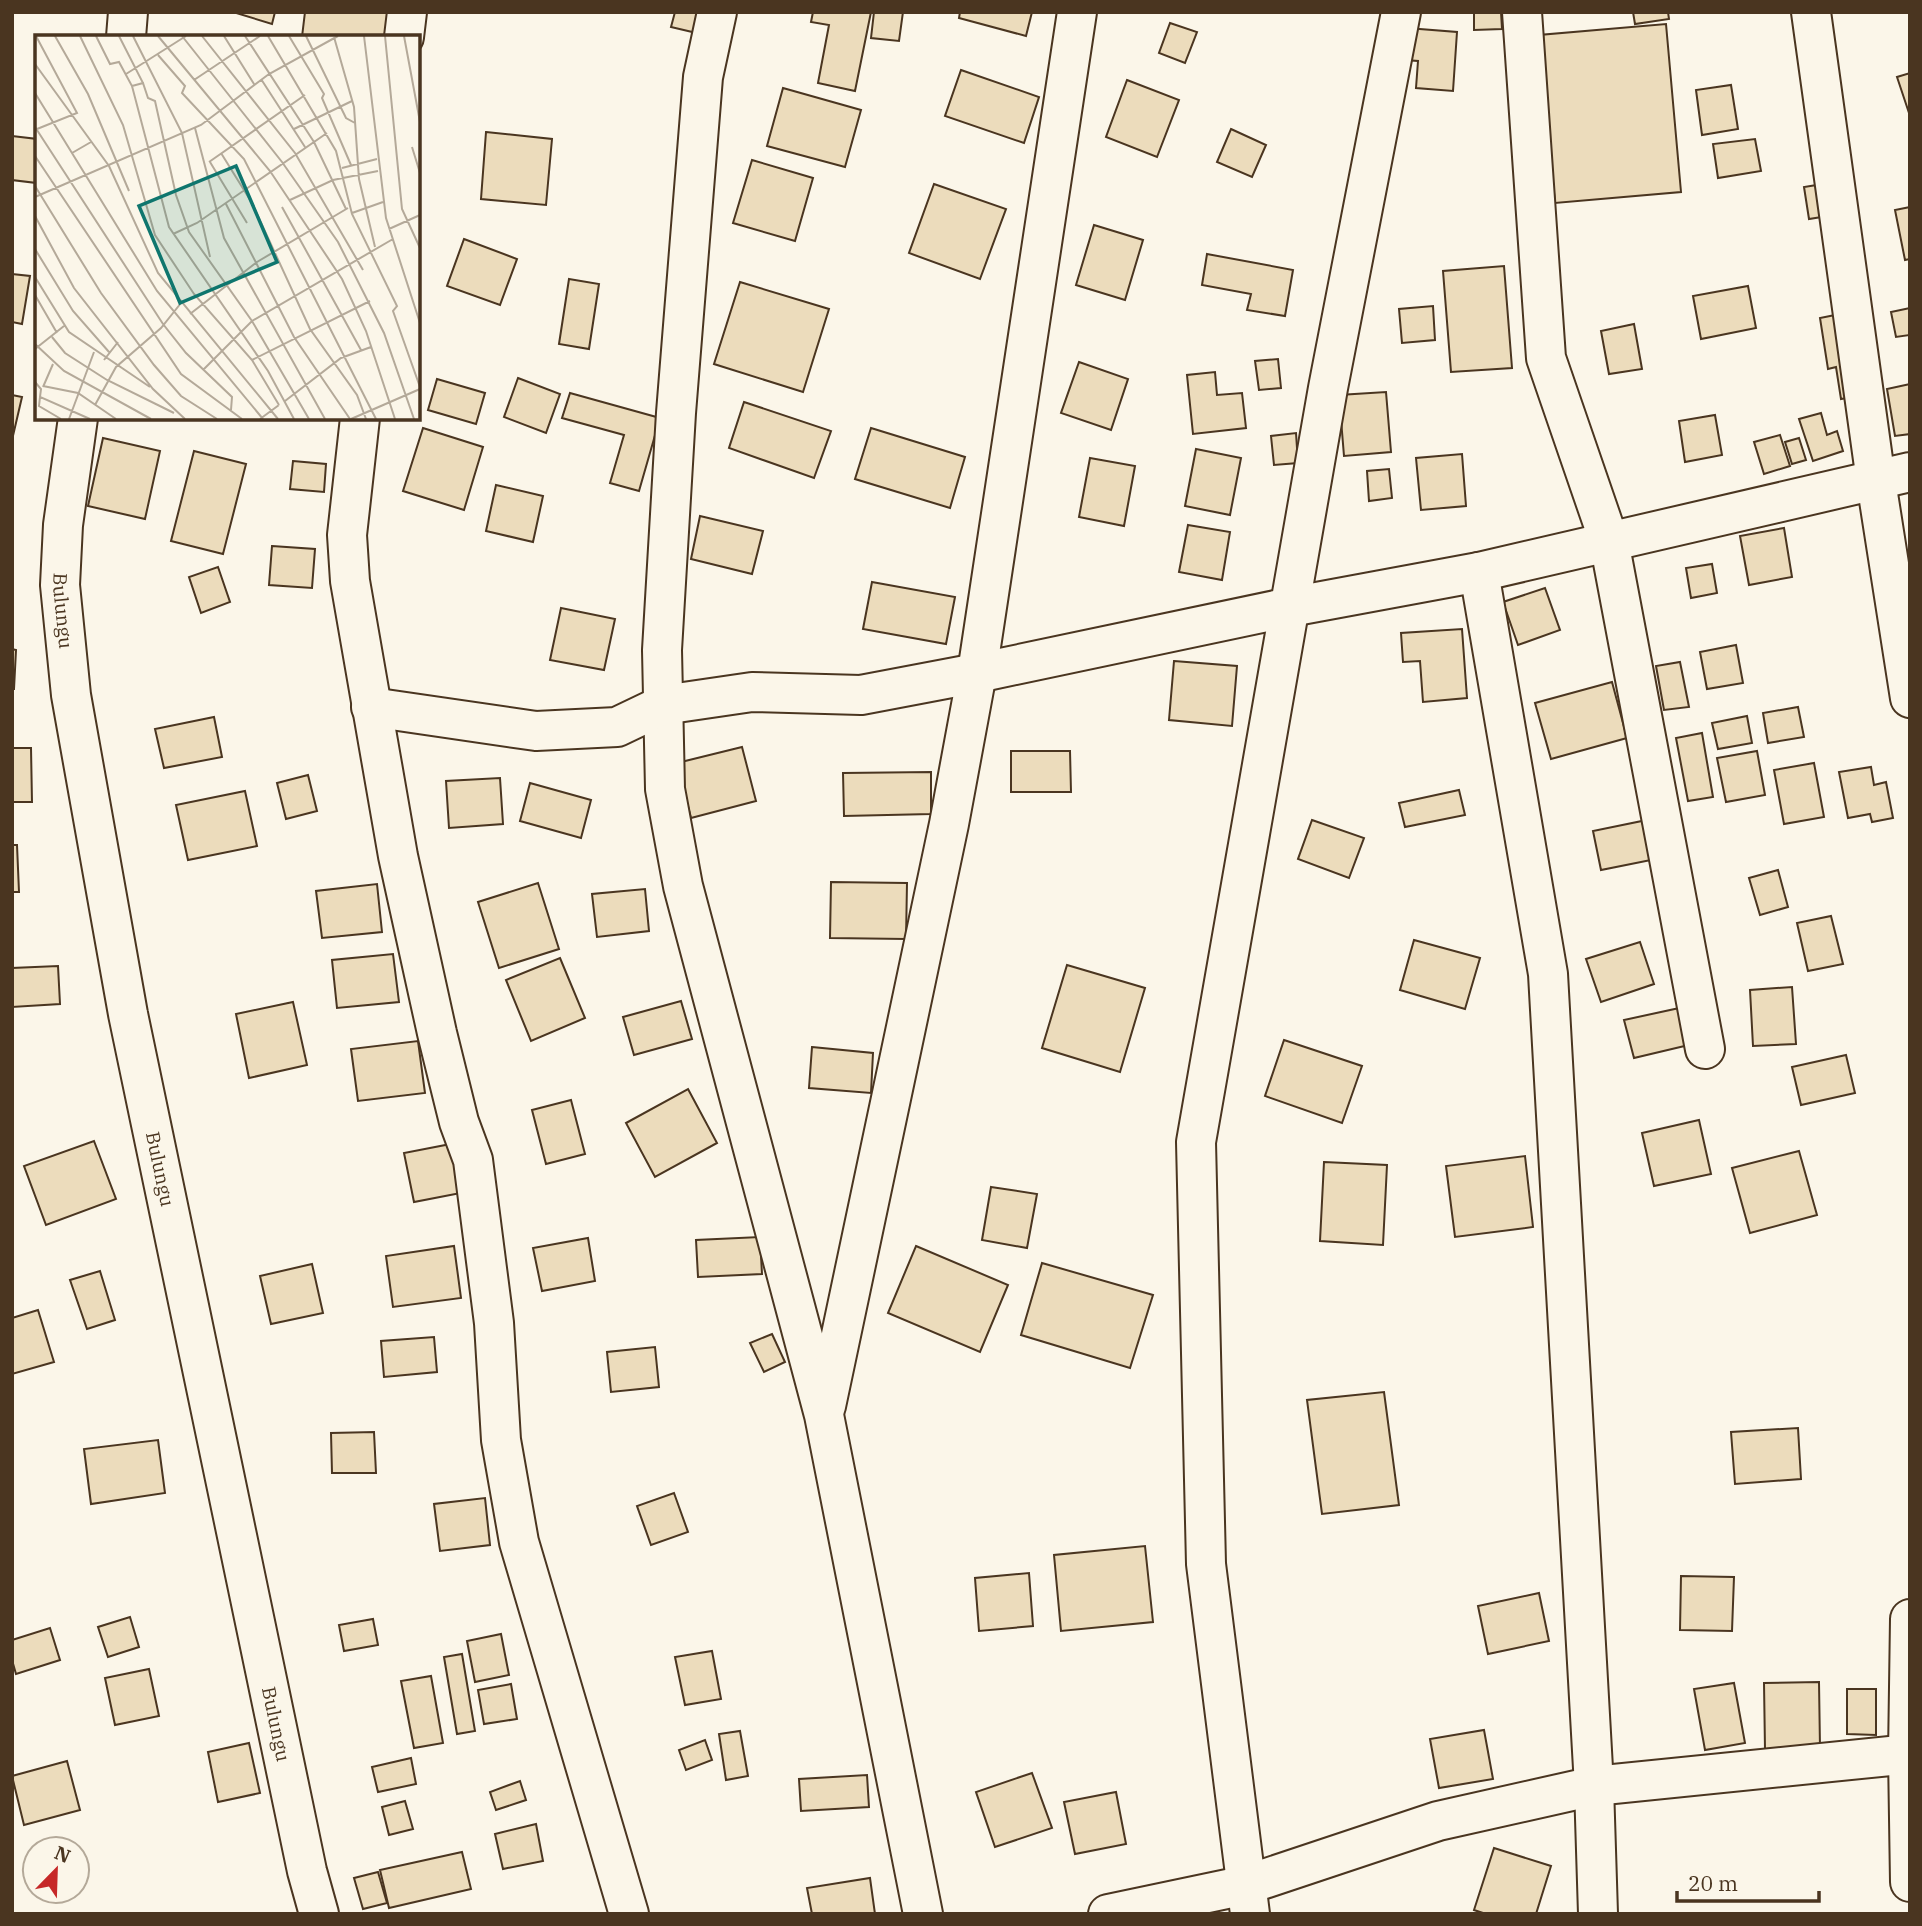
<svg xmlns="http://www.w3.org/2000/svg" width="1922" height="1926" font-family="'IBM Plex Serif',serif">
  <rect width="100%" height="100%" fill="#fbf6e9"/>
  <g fill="#ecdcbc" stroke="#4a3520" stroke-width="2">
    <path d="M233,12H275L272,24Z"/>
    <path d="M305,12H388L385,37H302Z"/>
    <path d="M675,12H711L705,35L671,27Z"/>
    <path d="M813,12H871L855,91L818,83L829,25L811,22Z"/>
    <path d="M874,12H903L899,41L871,38Z"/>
    <path d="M960,12H1032L1026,36L959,18Z"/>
    <path d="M1474,12H1501L1502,29L1474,30Z"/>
    <path d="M1633,12H1668L1669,19L1635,24Z"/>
    <path d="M1170,23L1197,32L1185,63L1159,53Z"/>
    <path d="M1666,24L1681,192L1555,203L1539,35Z"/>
    <path d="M1407,28L1457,32L1453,91L1416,88L1418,61L1405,60Z"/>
    <path d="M961,70L1039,97L1024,143L945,116Z"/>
    <path d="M1910,73V116L1897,77Z"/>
    <path d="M1127,80L1179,100L1157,157L1106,137Z"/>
    <path d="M1731,85L1738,129L1702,135L1696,90Z"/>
    <path d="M783,88L861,110L845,167L767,146Z"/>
    <path d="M1231,129L1266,145L1252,177L1217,162Z"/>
    <path d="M486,132L552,139L546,205L481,199Z"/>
    <path d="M12,136L37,139V183L12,180Z"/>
    <path d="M1755,139L1761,171L1718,178L1713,144Z"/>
    <path d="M752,160L813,178L795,241L733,223Z"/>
    <path d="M934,184L1006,209L980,279L909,253Z"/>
    <path d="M1823,184L1828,216L1809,219L1804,187Z"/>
    <path d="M1910,207V259L1905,260L1895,210Z"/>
    <path d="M1094,225L1143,240L1125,300L1076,285Z"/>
    <path d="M464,239L517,259L500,305L447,286Z"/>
    <path d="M1207,254L1293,270L1285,316L1247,310L1251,294L1202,285Z"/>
    <path d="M1504,266L1512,368L1451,372L1443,271Z"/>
    <path d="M12,274L30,276L22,324L12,322Z"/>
    <path d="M569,279L599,284L589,349L559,344Z"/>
    <path d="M740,282L829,309L803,392L714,364Z"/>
    <path d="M1748,286L1756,328L1701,339L1693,296Z"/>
    <path d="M1433,306L1435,340L1402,343L1399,309Z"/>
    <path d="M1910,308V335L1896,337L1891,312Z"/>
    <path d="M1845,313L1858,396L1841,399L1836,367L1828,369L1820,318Z"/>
    <path d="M1634,324L1642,369L1609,374L1601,331Z"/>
    <path d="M1278,359L1281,388L1259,390L1255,361Z"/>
    <path d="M1079,362L1128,379L1111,430L1061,413Z"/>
    <path d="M1215,372L1217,395L1242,393L1246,428L1193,434L1187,375Z"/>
    <path d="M518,378L560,394L546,433L504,417Z"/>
    <path d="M437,379L485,393L476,424L428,410Z"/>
    <path d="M1910,384V434L1895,436L1887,389Z"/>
    <path d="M1386,392L1391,452L1344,456L1339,395Z"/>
    <path d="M570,393L660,418L639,491L610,483L624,435L562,418Z"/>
    <path d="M12,395L22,397L12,440Z"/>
    <path d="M744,402L831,431L814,478L729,448Z"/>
    <path d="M1821,413L1827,435L1837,431L1843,451L1813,461L1799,419Z"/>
    <path d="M1715,415L1722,455L1685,462L1679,421Z"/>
    <path d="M423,428L483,447L464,510L403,491Z"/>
    <path d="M871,428L965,457L950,508L855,479Z"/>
    <path d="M1296,433L1298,463L1274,465L1271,436Z"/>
    <path d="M1780,435L1790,466L1764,474L1754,442Z"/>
    <path d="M103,438L160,451L145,519L88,506Z"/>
    <path d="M1799,438L1806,460L1792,464L1785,442Z"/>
    <path d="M1196,449L1241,458L1230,515L1185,506Z"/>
    <path d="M194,451L246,464L223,554L171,541Z"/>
    <path d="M1462,454L1466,506L1421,510L1416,458Z"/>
    <path d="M1090,458L1135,466L1124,526L1079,517Z"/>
    <path d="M293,461L326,464L324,492L290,489Z"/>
    <path d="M1389,469L1392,498L1369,501L1367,471Z"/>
    <path d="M496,485L543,496L533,542L486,531Z"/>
    <path d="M700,516L763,531L752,574L691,559Z"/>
    <path d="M1188,525L1230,532L1222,580L1179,572Z"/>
    <path d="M1784,528L1792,577L1749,585L1740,536Z"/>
    <path d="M272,546L315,549L312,588L269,585Z"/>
    <path d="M1712,564L1717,593L1691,598L1686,568Z"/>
    <path d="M218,567L230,602L201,613L189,577Z"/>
    <path d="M872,582L955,597L946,644L863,629Z"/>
    <path d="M1545,588L1560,630L1518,645L1503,602Z"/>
    <path d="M561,608L615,619L604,670L550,660Z"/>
    <path d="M1462,629L1467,698L1423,702L1420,661L1403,662L1401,633Z"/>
    <path d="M1736,645L1743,683L1707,689L1700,652Z"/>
    <path d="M12,649L16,650L14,689H12Z"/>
    <path d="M1174,661L1237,666L1232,726L1169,720Z"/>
    <path d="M1680,662L1689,707L1664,710L1656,666Z"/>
    <path d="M1612,682L1627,738L1551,759L1535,703Z"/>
    <path d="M1798,707L1804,737L1768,743L1763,713Z"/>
    <path d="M1747,716L1752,743L1718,749L1712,723Z"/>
    <path d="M214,717L222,757L164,768L155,729Z"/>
    <path d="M1702,733L1713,797L1688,801L1676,738Z"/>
    <path d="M742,747L756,801L691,818L677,763Z"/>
    <path d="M12,748H31L32,802H12Z"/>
    <path d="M1011,751H1070L1071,792H1011Z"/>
    <path d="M1757,751L1765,795L1726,802L1717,758Z"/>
    <path d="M1814,763L1824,817L1784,824L1774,770Z"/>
    <path d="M1871,767L1874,785L1886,782L1893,818L1872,822L1870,814L1848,818L1839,772Z"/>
    <path d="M931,772V814L844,816L843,773Z"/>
    <path d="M308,775L317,811L286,819L277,783Z"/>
    <path d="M500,778L503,824L449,828L446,781Z"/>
    <path d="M530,783L591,800L581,838L520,821Z"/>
    <path d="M1459,790L1465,815L1405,827L1399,803Z"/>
    <path d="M245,791L257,846L188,860L176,805Z"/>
    <path d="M1312,820L1364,838L1349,878L1298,859Z"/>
    <path d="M1642,821L1651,860L1601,870L1593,831Z"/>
    <path d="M12,845H17L19,892H12Z"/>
    <path d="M1778,870L1788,907L1760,915L1749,878Z"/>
    <path d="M831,882L907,883L906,939L830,938Z"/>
    <path d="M538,883L559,949L499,968L478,902Z"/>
    <path d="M377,884L382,932L322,938L316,891Z"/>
    <path d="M645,889L649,931L597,937L592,894Z"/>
    <path d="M1831,916L1843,964L1808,971L1797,923Z"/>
    <path d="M1414,940L1480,958L1465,1009L1400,990Z"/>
    <path d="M1640,942L1654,984L1601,1002L1586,959Z"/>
    <path d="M393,954L399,1002L337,1008L332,960Z"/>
    <path d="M560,958L585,1018L531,1041L506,980Z"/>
    <path d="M1067,965L1145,988L1120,1072L1042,1048Z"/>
    <path d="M58,966L60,1004L12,1007V968Z"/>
    <path d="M1792,987L1796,1044L1753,1046L1750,990Z"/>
    <path d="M681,1001L692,1039L634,1055L623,1017Z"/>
    <path d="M293,1002L307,1065L249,1078L236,1014Z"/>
    <path d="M1684,1007L1693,1044L1634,1058L1624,1020Z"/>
    <path d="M1284,1040L1362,1066L1342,1123L1265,1096Z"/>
    <path d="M418,1041L425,1093L358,1101L351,1049Z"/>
    <path d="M812,1047L873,1053L871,1093L809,1088Z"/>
    <path d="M1846,1055L1855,1093L1801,1105L1792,1067Z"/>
    <path d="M688,1089L717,1143L655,1177L626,1123Z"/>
    <path d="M571,1100L585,1154L546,1164L532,1110Z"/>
    <path d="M1699,1120L1711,1174L1654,1186L1642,1133Z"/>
    <path d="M94,1141L116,1199L46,1225L24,1166Z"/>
    <path d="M461,1142L471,1191L414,1202L404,1153Z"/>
    <path d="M1799,1151L1817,1215L1750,1233L1732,1168Z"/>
    <path d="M1525,1156L1533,1227L1455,1237L1446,1166Z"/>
    <path d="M1324,1162L1387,1165L1383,1245L1320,1241Z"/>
    <path d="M991,1187L1037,1194L1027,1248L982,1240Z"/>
    <path d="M760,1237L762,1274L698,1277L696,1240Z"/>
    <path d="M588,1238L595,1281L542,1291L533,1248Z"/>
    <path d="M454,1246L461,1298L393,1307L386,1256Z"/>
    <path d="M916,1246L1008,1285L980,1352L888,1313Z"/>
    <path d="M1042,1263L1153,1295L1130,1368L1021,1335Z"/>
    <path d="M312,1264L323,1313L271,1324L260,1276Z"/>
    <path d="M100,1271L115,1320L87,1329L70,1280Z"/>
    <path d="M38,1310L54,1362L12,1374V1318Z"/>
    <path d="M772,1334L785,1362L764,1372L750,1343Z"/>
    <path d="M434,1337L437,1372L384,1377L381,1341Z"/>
    <path d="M655,1347L659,1387L611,1392L607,1352Z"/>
    <path d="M1384,1392L1399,1505L1322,1514L1307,1400Z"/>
    <path d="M1798,1428L1801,1479L1735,1484L1731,1432Z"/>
    <path d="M374,1432L376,1473H332L331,1433Z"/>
    <path d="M158,1440L165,1493L91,1504L84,1449Z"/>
    <path d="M674,1493L688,1532L651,1545L637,1506Z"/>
    <path d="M485,1498L490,1545L440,1551L434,1504Z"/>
    <path d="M1145,1546L1153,1622L1061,1631L1054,1555Z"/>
    <path d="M1029,1573L1033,1626L979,1631L975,1578Z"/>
    <path d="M1681,1576L1734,1577L1732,1631L1680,1630Z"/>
    <path d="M1539,1593L1549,1641L1488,1654L1478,1606Z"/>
    <path d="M130,1617L139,1647L108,1657L98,1627Z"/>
    <path d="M373,1619L378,1645L344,1651L339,1625Z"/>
    <path d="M50,1628L60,1660L16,1674L12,1660V1640Z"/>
    <path d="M501,1634L509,1675L475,1682L467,1641Z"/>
    <path d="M712,1651L721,1699L685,1705L675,1657Z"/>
    <path d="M462,1654L475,1731L457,1734L444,1657Z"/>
    <path d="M149,1669L159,1716L115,1725L105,1678Z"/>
    <path d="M431,1676L443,1743L414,1748L401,1681Z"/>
    <path d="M1819,1682L1820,1748L1765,1749L1764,1683Z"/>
    <path d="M1734,1683L1745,1743L1705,1750L1694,1689Z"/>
    <path d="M511,1684L517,1719L484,1724L478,1690Z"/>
    <path d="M1847,1689H1876V1735L1847,1734Z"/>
    <path d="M1484,1730L1493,1779L1439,1788L1430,1739Z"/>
    <path d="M740,1731L748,1776L726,1780L719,1734Z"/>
    <path d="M705,1740L712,1760L686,1770L679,1750Z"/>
    <path d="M249,1743L260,1793L218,1802L208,1752Z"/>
    <path d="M411,1758L416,1784L378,1792L372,1767Z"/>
    <path d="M67,1761L80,1810L24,1825L12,1776Z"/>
    <path d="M1032,1773L1052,1828L995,1847L976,1792Z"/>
    <path d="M867,1775L869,1807L801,1811L799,1779Z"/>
    <path d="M520,1781L526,1800L496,1810L490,1792Z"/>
    <path d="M1116,1792L1126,1844L1075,1854L1064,1802Z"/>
    <path d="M405,1801L413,1829L389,1835L382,1807Z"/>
    <path d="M536,1824L543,1861L503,1869L495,1834Z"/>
    <path d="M1494,1848L1551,1866L1536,1914H1486L1474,1910Z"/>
    <path d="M462,1852L471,1889L389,1908L380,1870Z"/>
    <path d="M378,1872L387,1903L363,1909L354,1878Z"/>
    <path d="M870,1878L875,1914H812L807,1888Z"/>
  </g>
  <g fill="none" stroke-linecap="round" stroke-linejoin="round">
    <defs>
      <g id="minor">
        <path d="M717,12L703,77L676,413L662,650L665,789L683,886L824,1415L923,1914"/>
        <path d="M1522,12L1546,358L1609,541L1705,1049"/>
        <path d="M1811,12L1876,481L1910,698"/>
        <path d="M126,37L128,12"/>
        <path d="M404,37L407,12"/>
        <path id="s1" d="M78,418L63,525L60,585L71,695L128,1014L307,1871L319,1914"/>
        <path d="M360,418L347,535L350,581L398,856L437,1033L459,1122L473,1160L494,1323L501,1440L519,1542L629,1914"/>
        <path d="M1479,572L1548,974L1594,1786L1598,1914"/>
        <path d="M371,707L536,731L617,727L663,705L752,692L861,695L977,673L1290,607L1479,572L1910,472"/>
        <path d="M826,1406L949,824L977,673L1077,12"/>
        <path d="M1910,1619L1908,1755L1910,1882"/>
        <path d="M1108,1914L1246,1885L1438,1821L1594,1786L1910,1754"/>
        <path d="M1250,1914L1206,1564L1196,1142L1328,388L1401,12"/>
      </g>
    </defs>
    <use href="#minor" stroke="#4a3520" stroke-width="42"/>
    <use href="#minor" stroke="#fbf6e9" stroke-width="38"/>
  </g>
  <g text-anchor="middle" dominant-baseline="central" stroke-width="5" stroke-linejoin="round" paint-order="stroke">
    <g font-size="19" fill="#4a3520" stroke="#fbf6e9">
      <text stroke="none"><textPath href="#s1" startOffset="194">Bulungu</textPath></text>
      <text stroke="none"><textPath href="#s1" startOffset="761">Bulungu</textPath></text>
      <text stroke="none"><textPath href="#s1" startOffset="1328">Bulungu</textPath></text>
    </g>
  </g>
  <g transform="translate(35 35)">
    <rect width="385" height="385" fill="#fbf6e9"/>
    <path fill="none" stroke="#b4a999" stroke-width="2" d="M1,1L42,78L2,94M20,1L53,59L94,156M45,1L88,90L120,200L159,259L217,325L244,370M61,1L75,29L84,27L97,51L134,192L233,336L259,384M84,1L108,48L97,51M98,1L147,98L175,222M123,1L235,136L307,244L331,296L360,384M147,1L247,127L303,207L349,298L379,384M167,1L260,118L328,235M189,1L219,49M210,1L279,107L311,174M233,1L301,116L317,179L362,271L358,276L385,352M254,1L289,59L287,63L316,130M271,1L311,83L320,88M329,1L351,183L385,288M350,1L367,174L385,213M369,1L385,87M299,2L319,72L324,144L340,212M123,20L150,51L147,58L209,124L341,384M0,29L74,131L123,238L243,384M91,39L151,1M226,44L270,112M159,45L225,1M108,48L113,63L120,66L141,160L154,197L217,286L274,384M0,58L122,256L228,384M0,92L128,289L151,318L197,362L196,375M160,93L189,203L290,384M259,94L317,66M377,112L385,138M37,118L56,107M186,118L217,168L275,294L322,360L331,384M0,121L146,339L207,384M174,127L270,60M175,127L212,188M307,133L342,124M0,151L66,258L119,330L146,361L182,384M0,162L166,90L234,39L303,1M255,165L298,145L343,136M191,169L259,302L315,384M247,172L326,315M317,178L348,167M0,181L39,253L118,354L150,384M354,194L385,180M138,199L162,188L292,98M0,214L38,276L74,317M0,242L34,297L115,352M0,260L22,298M155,279L222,227L313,173M17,302L30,318L72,345L139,378M0,309L29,336L116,384M0,314L29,291M69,325L83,307M217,325L335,266M168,335L217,286L358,204M0,347L6,354L5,362L55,384M8,351L43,358L81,384M8,352L18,329M5,362L4,371L26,384M250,366L306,323L336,312M60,370L81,332L126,293L146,268M34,384L59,317M225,384L244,370M316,384L385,354"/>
    <path fill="#0f766e" fill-opacity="0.15" stroke="#0f766e" stroke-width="3.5" d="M201,131L242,227L145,268L104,171Z"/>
    <rect width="385" height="385" fill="none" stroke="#4a3520" stroke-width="3.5"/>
  </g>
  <rect width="1922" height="1926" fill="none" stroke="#4a3520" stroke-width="28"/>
  <g transform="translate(56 1870) rotate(23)"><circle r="33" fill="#fbf6e9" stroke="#b4a999" stroke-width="2"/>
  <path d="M0-5L12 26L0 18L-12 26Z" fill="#c62828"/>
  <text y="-10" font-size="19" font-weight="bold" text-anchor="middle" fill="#4a3520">N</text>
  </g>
  <path d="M1677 1891v10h142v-10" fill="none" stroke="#4a3520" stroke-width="3.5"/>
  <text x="1688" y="1891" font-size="21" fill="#4a3520" stroke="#fbf6e9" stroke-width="5" paint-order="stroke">20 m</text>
</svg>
